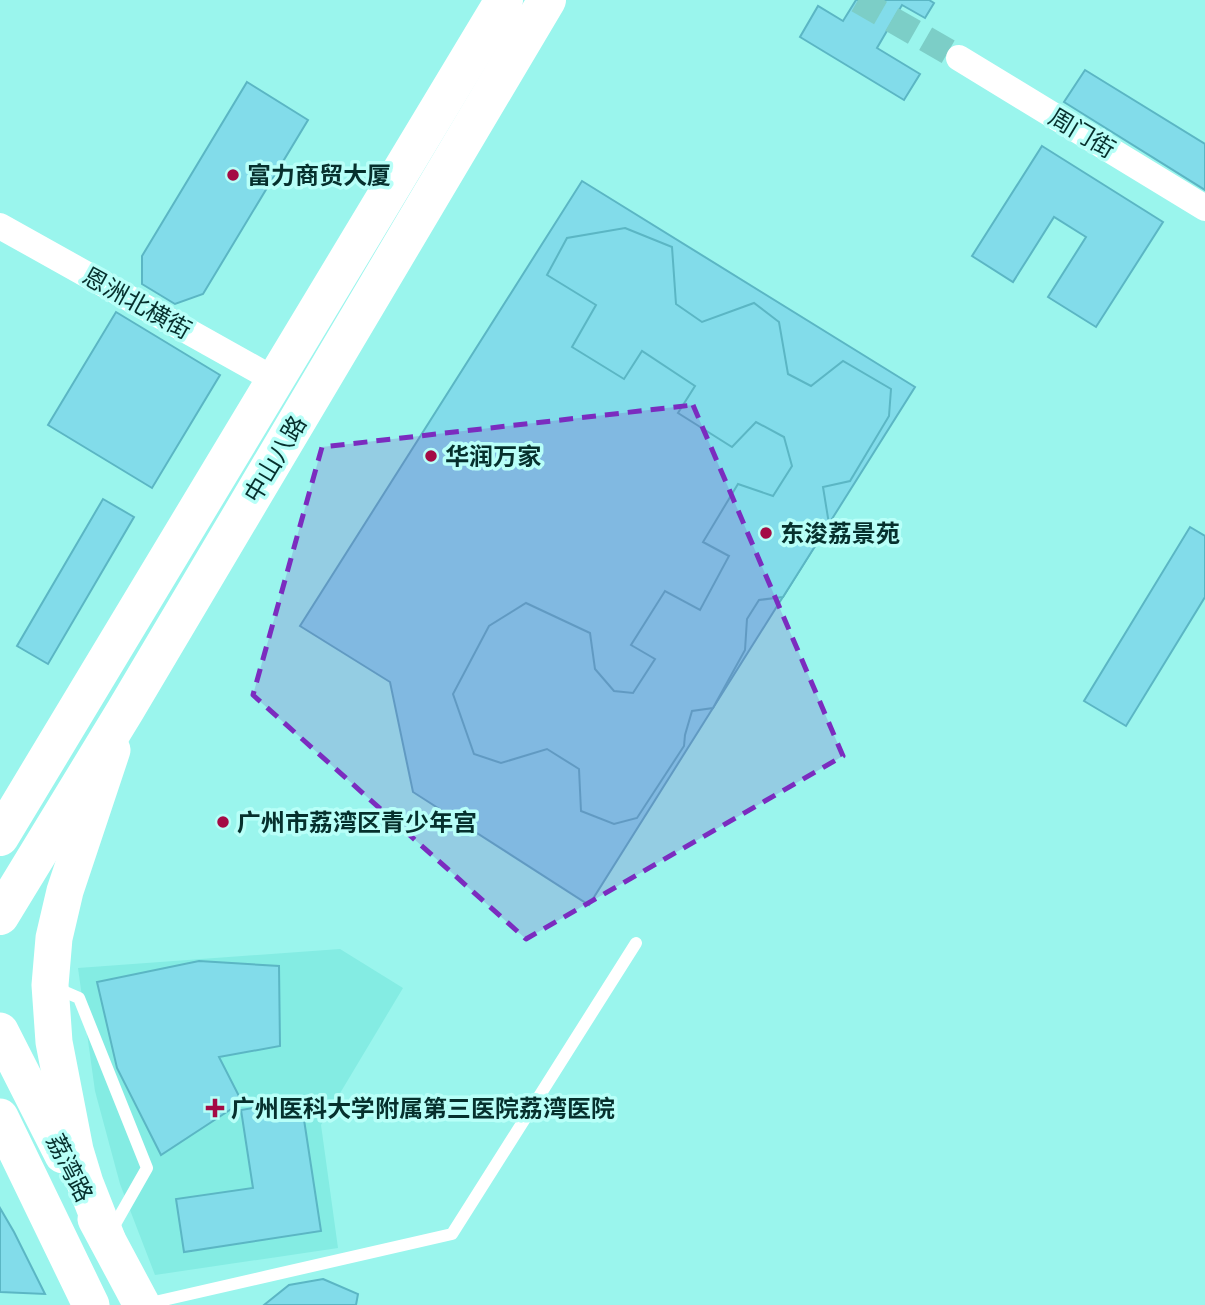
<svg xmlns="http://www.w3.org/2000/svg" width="1205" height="1305" font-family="'PT Sans','Noto Sans SC',sans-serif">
  <rect width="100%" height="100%" fill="#9af5ed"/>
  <path fill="#84ece3" d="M340,949L403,988L321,1125L338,1248L155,1275L120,1184L95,1091L78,968Z"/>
  <g fill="#82dcea" stroke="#5bb6c4" stroke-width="2">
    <path d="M856,0H929L934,3L925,18L902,5L877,48L920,74L904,100L800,37L818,6L843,21Z"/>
    <path d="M1085,70L1205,144V190L1064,102Z"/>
    <path d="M247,82L308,120L203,294L175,304L142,284V256Z"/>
    <path d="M1042,146L1163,222L1096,327L1048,297L1086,237L1054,217L1013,282L972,256Z"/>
    <path d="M582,181L915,387L589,905L413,792L390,682L300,626Z"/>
    <path d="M625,228L672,247L676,304L702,322L754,303L779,322L788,374L811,386L843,361L891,389L889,416L850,481L823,487L829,524L783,597L759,600L747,619L745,650L713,708L692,711L685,735L684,746L637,818L614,824L581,811L579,769L547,749L501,763L474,754L453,694L489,626L526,603L590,633L595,669L614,691L633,693L655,659L631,645L665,591L700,610L729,556L703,542L738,484L773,496L792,466L784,437L756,422L732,447L678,413L695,386L642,351L624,379L572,347L596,305L547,275L567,238Z"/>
    <path d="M116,312L220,375L152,488L48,425Z"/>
    <path d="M103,499L134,517L48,664L17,646Z"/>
    <path d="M1190,527L1205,536V597L1126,726L1084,701Z"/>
    <path d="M199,961L279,966L280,1046L219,1057L242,1102L161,1155L117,1068L97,982Z"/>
    <path d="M301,1100L321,1231L184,1252L176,1199L253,1188L241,1110Z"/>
    <path d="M0,1208L14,1232L45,1294L0,1292Z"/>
    <path d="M323,1279L358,1294L356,1305H264L289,1285Z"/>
  </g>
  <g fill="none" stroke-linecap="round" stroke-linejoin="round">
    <path stroke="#7ccec7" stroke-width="26" stroke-dasharray="26 13" stroke-linecap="butt" d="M858,0L959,58"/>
    <g stroke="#fff" stroke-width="12">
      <path d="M56,988L79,998L147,1168L110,1233"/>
      <path d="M146,1304L452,1234L636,943"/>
    </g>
    <g stroke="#fff" stroke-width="26">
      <path d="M959,58L1205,208"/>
      <path d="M0,226L275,380"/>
    </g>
    <g stroke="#fff" stroke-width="37">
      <path d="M0,1031L63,1155"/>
      <path d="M0,1117L91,1305"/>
      <path d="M96,1219L142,1305"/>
      <path d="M107,1239L85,1183L75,1150L54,1042L50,985L54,938L65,891L112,750"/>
    </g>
    <g stroke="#fff" stroke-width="38">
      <path d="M0,837L504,0"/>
      <path d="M0,916L125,711L547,0"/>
    </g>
  </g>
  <path fill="#7b2cbf" fill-opacity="0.2" stroke="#7b2cbf" stroke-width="5" stroke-dasharray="14 9" stroke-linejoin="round" d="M693,405L843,756L526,939L253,695L322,447Z"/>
  <g fill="#a40b45" stroke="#b8fff8" stroke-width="2.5">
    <circle cx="233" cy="175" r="7"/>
    <circle cx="431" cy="456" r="7"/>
    <circle cx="766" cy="533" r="7"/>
    <circle cx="223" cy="822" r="7"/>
    <path d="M211.5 1097.5h7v7h7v7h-7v7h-7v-7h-7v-7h7z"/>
  </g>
  <g text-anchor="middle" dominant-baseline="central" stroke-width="7" stroke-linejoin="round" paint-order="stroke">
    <g font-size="24" fill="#06302d" stroke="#b8fff8">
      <text transform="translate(1082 133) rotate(31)">周门街</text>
      <text transform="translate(137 303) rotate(29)">恩洲北横街</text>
      <text transform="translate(275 459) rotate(-59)">中山八路</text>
      <text transform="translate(70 1168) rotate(63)">荔湾路</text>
    </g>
    <g font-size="24" font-weight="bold" fill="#06302d" stroke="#b8fff8" text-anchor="start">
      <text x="247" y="175">富力商贸大厦</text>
      <text x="445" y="456">华润万家</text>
      <text x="780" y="533">东浚荔景苑</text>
      <text x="237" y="822">广州市荔湾区青少年宫</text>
      <text x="231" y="1108">广州医科大学附属第三医院荔湾医院</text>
    </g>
  </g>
</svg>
